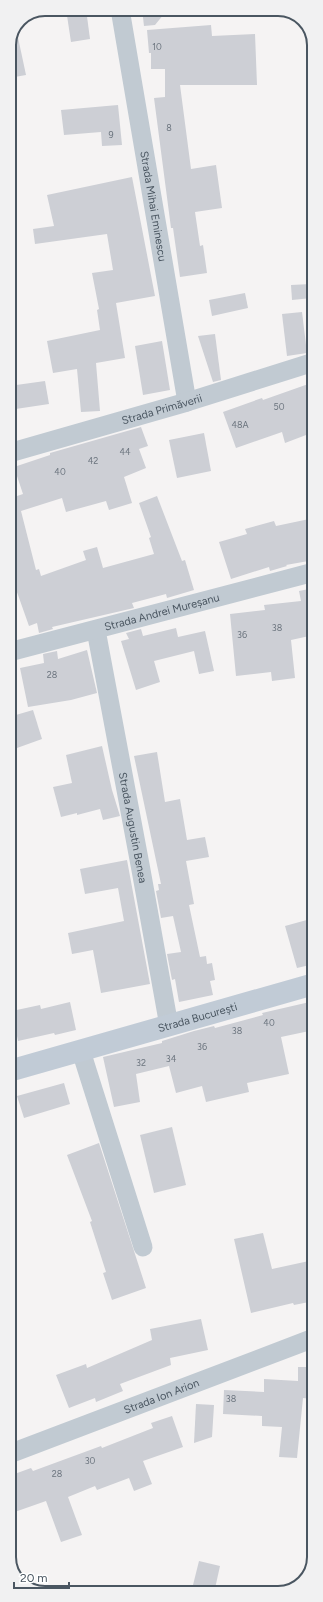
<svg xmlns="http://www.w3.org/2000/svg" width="323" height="1602" font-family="Figtree,sans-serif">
  <rect width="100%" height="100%" fill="#f5f3f3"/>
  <g fill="#cdcfd5">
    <path d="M66,9H86L90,39L71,42Z"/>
    <path d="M142,9H168L155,25L144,26Z"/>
    <path d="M211,25L212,36L255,34L257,85H180L191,169L216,165L222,208L195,212L200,246L203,245L207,273L180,277L173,228H171L154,98L165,97V69H151V53H149L147,30Z"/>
    <path d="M16,28L26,75L9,78V45Z"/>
    <path d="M118,105L122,145L102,146L101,132L64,135L61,110Z"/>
    <path d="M132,177L155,296L116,303L125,358L96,363L100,411L81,412L77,369L53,373L47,341L100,330L97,310L99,309L92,273L113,270L107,234L35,244L33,229L54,226L47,195Z"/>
    <path d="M311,284L312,298L292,300L291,285Z"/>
    <path d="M245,293L248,308L212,316L209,300Z"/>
    <path d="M302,312L307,353L287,356L282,314Z"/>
    <path d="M215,334L221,380L213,382L198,336Z"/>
    <path d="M162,341L170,390L143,395L135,346Z"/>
    <path d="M45,381L49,404L9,410V386Z"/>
    <path d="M314,382V432L285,443L282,432L236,448L223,412L262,398L263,400Z"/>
    <path d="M141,427L148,446L139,449L146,468L124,477L132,503L109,510L106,501L66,512L62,498L21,511L36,570L39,569L41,576L86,560L83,551L97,547L103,568L154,554L149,538L151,537L139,503L157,496L182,561L185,560L194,590L167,598L166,594L132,603L134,608L52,627L53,629L39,633L37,623L29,626L12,578L14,577L9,557V486H14L17,496L23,494L14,467L50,455V453Z"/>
    <path d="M204,433L211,471L177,478L169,440Z"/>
    <path d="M314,518V560L286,565L287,566L270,571L269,567L231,579L219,542L247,534L245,529L274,521L276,526Z"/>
    <path d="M314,588V635L291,640L295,678L272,681L271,672L236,676L230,614L265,610L264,605L301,601L299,591Z"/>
    <path d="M176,628L178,637L205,631L214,671L199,674L194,651L154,661L160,682L136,690L121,641L129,639L126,633L141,629L143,636Z"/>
    <path d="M87,650L97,693L71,700L28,707L20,668L44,663L43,654L57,651L58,659Z"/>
    <path d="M33,710L42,739L17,748L9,724V717Z"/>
    <path d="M102,746L112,790L120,816L103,820L100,809L77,815V813L61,817L53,787L72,783L66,755Z"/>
    <path d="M157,752L165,802L180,799L187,840L205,837L209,857L186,861L194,904L189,905L200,957L206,956L207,964L212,963L215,980L210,981L213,995L179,1002L175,979L172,980L167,954L181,952L173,916L161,918L156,891L159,890L158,884H161L134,756Z"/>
    <path d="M127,860L150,984L101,993L93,950L72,954L68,933L124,921L118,888L85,894L80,869Z"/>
    <path d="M314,918V964L297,968L285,926Z"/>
    <path d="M314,1001V1030L281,1037L289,1074L247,1083L249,1092L206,1102L202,1086L176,1093L169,1066L136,1074L140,1102L114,1107L103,1057L162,1043V1041L194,1031L214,1026L215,1028L263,1015L262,1013Z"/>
    <path d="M70,1002L76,1030L55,1035L54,1033L18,1041L12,1011L40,1005L41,1009Z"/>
    <path d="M64,1083L70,1104L24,1118L17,1096Z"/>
    <path d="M172,1127L186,1185L154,1193L140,1135Z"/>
    <path d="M99,1143L146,1288L112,1300L103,1273L106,1272L90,1222L92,1221L67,1155Z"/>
    <path d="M263,1233L272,1269L309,1261L314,1283V1301L294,1305L293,1303L251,1313L234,1239Z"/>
    <path d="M201,1319L208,1350L170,1358L171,1365L120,1384L123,1391L96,1402L95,1398L69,1408L56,1375L86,1364L87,1368L152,1340L150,1329Z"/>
    <path d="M298,1367H312V1399L303,1398L297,1458L279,1457L282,1427L262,1426V1416L223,1414L224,1390L264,1392V1379L298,1381Z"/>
    <path d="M196,1404L214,1405L212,1437L194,1443Z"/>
    <path d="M172,1416L183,1447L143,1461L152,1484L134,1491L129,1478L97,1490L95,1486L68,1497L82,1535L61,1542L46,1501L9,1514V1476L31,1468L33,1471L101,1446L102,1448L153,1428L151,1423Z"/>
    <path d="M199,1561L220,1566L214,1593H191Z"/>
  </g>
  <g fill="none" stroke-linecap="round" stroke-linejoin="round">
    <g stroke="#c1cad2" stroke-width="19">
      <path id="s1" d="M120,9L187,402"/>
      <path id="s2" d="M9,453L187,402L314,362"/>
      <path id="s3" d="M96,630L141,870L169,1026"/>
      <path id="s4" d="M9,652L314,572"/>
      <path d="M81,1051L143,1247"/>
      <path id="s5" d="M9,1454L314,1338"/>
    </g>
    <path stroke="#c1cbd6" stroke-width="22" id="s6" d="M9,1071L314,984"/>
  </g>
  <g text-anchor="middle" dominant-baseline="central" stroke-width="3" stroke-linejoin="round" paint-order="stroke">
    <g font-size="9" fill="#6b747e">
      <text x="157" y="46">10</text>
      <text x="169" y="127">8</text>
      <text x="111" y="134">9</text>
      <text x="279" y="406">50</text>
      <text x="240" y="424">48A</text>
      <text x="125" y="451">44</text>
      <text x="93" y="460">42</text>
      <text x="60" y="471">40</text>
      <text x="277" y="627">38</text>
      <text x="242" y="634">36</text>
      <text x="52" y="674">28</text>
      <text x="269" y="1022">40</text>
      <text x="237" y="1030">38</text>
      <text x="202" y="1046">36</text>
      <text x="171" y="1058">34</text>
      <text x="141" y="1062">32</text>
      <text x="231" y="1398">38</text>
      <text x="90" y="1460">30</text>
      <text x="57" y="1473">28</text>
    </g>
    <g font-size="11" fill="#4a5661" stroke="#fff">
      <text stroke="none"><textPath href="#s1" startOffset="200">Strada Mihai Eminescu</textPath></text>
      <text stroke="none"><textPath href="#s2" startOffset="159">Strada Primăverii</textPath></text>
      <text stroke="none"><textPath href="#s4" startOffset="158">Strada Andrei Mureșanu</textPath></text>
      <text stroke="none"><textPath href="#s3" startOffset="201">Strada Augustin Benea</textPath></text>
      <text stroke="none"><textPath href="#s6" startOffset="196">Strada București</textPath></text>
      <text stroke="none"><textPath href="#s5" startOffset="163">Strada Ion Arion</textPath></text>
    </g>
  </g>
  <path d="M0 0H323V1602H0ZM45 16H278A29 29 0 0 1 307 45V1557A29 29 0 0 1 278 1586H45A29 29 0 0 1 16 1557V45A29 29 0 0 1 45 16Z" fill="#f1f1f2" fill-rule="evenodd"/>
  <path fill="none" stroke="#4a5661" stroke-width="2" d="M45 16H278A29 29 0 0 1 307 45V1557A29 29 0 0 1 278 1586H45A29 29 0 0 1 16 1557V45A29 29 0 0 1 45 16Z"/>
  <path d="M14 1582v6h55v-6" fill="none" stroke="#4a5661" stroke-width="2"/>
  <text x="20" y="1582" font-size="12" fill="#4a5661" stroke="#ffffff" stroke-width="3" paint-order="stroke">20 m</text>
</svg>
